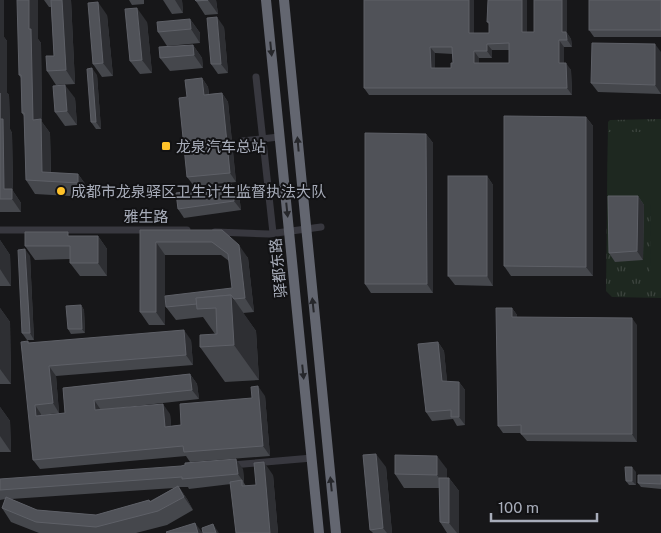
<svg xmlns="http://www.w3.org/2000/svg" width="661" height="533" font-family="'Public Sans','Noto Sans SC',sans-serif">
  <defs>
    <pattern id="grass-tufts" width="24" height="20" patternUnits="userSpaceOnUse" patternTransform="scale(1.25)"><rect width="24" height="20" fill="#1e2820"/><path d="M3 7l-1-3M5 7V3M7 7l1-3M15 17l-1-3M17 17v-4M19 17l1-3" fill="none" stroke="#3c443e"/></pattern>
  </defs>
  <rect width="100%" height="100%" fill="#171719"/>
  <path fill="url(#grass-tufts)" d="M661,119V298L612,297L606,291L608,122L610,120Z"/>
  <g fill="#1e2820">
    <path d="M608,132H661V199H607Z"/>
    <path d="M651,202H661V274H650Z"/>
  </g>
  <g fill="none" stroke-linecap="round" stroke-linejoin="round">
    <g stroke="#38383f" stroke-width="7">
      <path d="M256,77L273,233"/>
      <path d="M242,141L279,137"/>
      <path d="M0,230H187"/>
      <path d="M215,232L269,234L321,227"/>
      <path d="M232,465L312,458"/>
    </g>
    <g stroke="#636670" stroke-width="10">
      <path d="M266,0L319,533"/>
      <path d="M284,0L336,533"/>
    </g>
  </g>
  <g fill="#45474c" fill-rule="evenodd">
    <path d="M0,0L4,37L7,41V93L9,95L10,129L12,133L13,191L21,203V212H0Z"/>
    <path d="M44,0H71L75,84L56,85L47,71L54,56L51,7H49Z"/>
    <path d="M129,0H144V4L132,5Z"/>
    <path d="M163,0H182L183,13L172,14Z"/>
    <path d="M195,0H216L218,14L205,15L196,1Z"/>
    <path d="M364,0H474V33H489V24L487,22L488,0H527V32L567,33L571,39L572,47H564V63L571,70L572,95H369L364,88ZM492,50H509V63H479V58H492ZM435,53L453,54V63L451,68H435Z"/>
    <path d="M661,0V37H594L589,30Z"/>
    <path d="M107,15L113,76L102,77L93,64Z"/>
    <path d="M190,19L200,33V43L167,46L158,32Z"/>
    <path d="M147,22L152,73L140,74L130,61Z"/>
    <path d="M224,27L228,73L218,74L211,64Z"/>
    <path d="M38,39L41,43L42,122L50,133L51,173L78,174L88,188L87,197L35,194L26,180L24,116L22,113L21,78L19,75Z"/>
    <path d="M193,45L202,58L203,68L170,71L160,58Z"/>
    <path d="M661,52V94L598,92L591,83Z"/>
    <path d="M97,75L101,129H96L91,122Z"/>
    <path d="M202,78L208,87L209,94L222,93L228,102L236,182L194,186L187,177V97Z"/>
    <path d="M75,98L77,125L65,126L55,112Z"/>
    <path d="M586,117L593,126V276H511L504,266Z"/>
    <path d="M426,134L433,143V293H371L365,284Z"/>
    <path d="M487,176L493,185V286L455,285L448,276Z"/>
    <path d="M232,185L239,195L241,210L184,218L178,209Z"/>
    <path d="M638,196L644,205L643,260L615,262L609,253Z"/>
    <path d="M140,230H222L248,258L254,312L243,313L256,331L259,380L225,382L200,347L215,334L203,317L176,320L166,307L232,288L229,261L221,255H165V325H149L140,312Z"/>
    <path d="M71,236H98L107,249V276H80L70,263V259L35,260L25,246Z"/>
    <path d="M0,240L10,255L11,286H0Z"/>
    <path d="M30,256L34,340H27L22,333Z"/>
    <path d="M81,305L84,310L85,333L71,334L68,329Z"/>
    <path d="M0,308L10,322L11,384H0Z"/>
    <path d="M512,308L517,315V317L637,325V442L527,441L521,434V433H503L498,426Z"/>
    <path d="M191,340L193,365L56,376L59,413L41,415L65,413L63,388L190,374L197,384L199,399L109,409L170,414L171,426L181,425L252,398L265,396L270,456L190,462L186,456L40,469L33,460L28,341L29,343Z"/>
    <path d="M438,342L444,351L447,382H459L465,390V425L457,426L453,419L432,421L426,412Z"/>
    <path d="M0,407L10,421L11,452H0Z"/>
    <path d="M386,467L392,533H373L370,530Z"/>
    <path d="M243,469L244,483L246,486L256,485L273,475L278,533L231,484L189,489L188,487H179L187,499L193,510L167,525L136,533H39L11,522L2,508L5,499L0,500V479ZM174,488L150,501L149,500L96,515L37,510L11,499Z"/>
    <path d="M447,469V478H449L459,491V533H447L440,522L439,488H404L395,474Z"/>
    <path d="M636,472V485H629L626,481Z"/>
    <path d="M661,475V489L641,487L638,483Z"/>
  </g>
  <g fill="#2e2f33">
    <path d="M0,0H4V37L7,41V93L9,95L10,129L12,133L13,191L21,203V212L12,199L4,189L0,119Z"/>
    <path d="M29,0H38V39L41,43L42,122L50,133L51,182L42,172L33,120L29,29Z"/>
    <path d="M62,0H71L75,84L66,70Z"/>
    <path d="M175,0H182L183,13Z"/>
    <path d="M208,0H216L218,14Z"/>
    <path d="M469,0H474V40L469,33Z"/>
    <path d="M522,0H527V39L522,32Z"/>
    <path d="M562,0H567V33L571,39L572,47L562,32Z"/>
    <path d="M98,2L107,15L113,76L103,63Z"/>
    <path d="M137,8L147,22L152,73L142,60Z"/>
    <path d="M217,17L224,27L228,73L221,64Z"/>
    <path d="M190,19L200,33V43L191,29Z"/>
    <path d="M559,40L564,47V70L559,63Z"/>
    <path d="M487,44L492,50V58L487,51Z"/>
    <path d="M655,44L661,52V94L655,85Z"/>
    <path d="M193,45L202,58L203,68L194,55Z"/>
    <path d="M430,47L435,53V75L431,68Z"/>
    <path d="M474,51L479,58V70L474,63Z"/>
    <path d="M566,63L571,70L572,95L567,88Z"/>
    <path d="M92,68L97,75L101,129L96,122Z"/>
    <path d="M202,78L208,87L210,104L204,95Z"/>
    <path d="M65,85L75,98L77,125L67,111Z"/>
    <path d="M222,93L228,102L236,182L230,173Z"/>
    <path d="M586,117L593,126V276L586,267Z"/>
    <path d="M426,134L433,143V293L427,284Z"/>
    <path d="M78,174L88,188L87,197L78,183Z"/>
    <path d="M487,176L493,185V286L487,276Z"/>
    <path d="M232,185L239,195L241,210L234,201Z"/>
    <path d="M638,196L644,205L643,260L637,251Z"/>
    <path d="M98,236L107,249V276L98,263Z"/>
    <path d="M0,240L10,255L11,286L0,269Z"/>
    <path d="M156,242L165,255V325L156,312Z"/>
    <path d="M239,245L248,258L254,312L245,298Z"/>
    <path d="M25,249L30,256L34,340L30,333Z"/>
    <path d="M231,295L256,331L259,380L234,345Z"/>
    <path d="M81,305L84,310L85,333L82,329Z"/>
    <path d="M0,308L10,322L11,384L0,369Z"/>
    <path d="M512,308L517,315V325L512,317Z"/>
    <path d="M632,318L637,325V442L632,434Z"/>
    <path d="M184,330L191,340L193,365L186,355Z"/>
    <path d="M438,342L444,351L448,390L442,381Z"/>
    <path d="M49,366L56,376L59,413L53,403Z"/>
    <path d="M190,374L197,384L199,399L192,390Z"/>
    <path d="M459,382L465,390V425L459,417Z"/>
    <path d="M258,386L265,396L270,456L263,446Z"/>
    <path d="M94,400L101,410H95Z"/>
    <path d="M163,404L170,414L172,436L165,427Z"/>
    <path d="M35,405L41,414L42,425L36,416Z"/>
    <path d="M0,407L10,421L11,452L0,436Z"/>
    <path d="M376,454L386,467L392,533H387L383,528Z"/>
    <path d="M437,456L447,469V488L437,475Z"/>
    <path d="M236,459L243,469L244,483L238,474Z"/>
    <path d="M264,462L273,475L278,533H270Z"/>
    <path d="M632,467L636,472V485L632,481Z"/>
    <path d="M449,478L459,491V533H457L449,523Z"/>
    <path d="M178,486L187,499L193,510L184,497Z"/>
    <path d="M195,523L202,532V533H198Z"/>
    <path d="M213,524L219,533H216Z"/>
  </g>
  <g fill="#505258" stroke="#5e6067" fill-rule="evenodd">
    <path d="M17,0H29V29H31L33,120L41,119L42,172L78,174V183L26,180L24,113H22L21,75H19Z"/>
    <path d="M51,0H62L66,70L47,71L46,56H54Z"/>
    <path d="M195,0H208L196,1Z"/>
    <path d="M364,0H469V33H489V22H487L488,0H522V32H534V0H562V32H566L567,40H559V63H566L567,88H364ZM509,43V63H474V51H487V44ZM430,47H452L453,63H451V68H431Z"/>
    <rect x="589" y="0" width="72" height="30"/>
    <path d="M98,2L103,63L93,64L88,3Z"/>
    <path d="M137,8L142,60L130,61L125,9Z"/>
    <path d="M217,17L221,64H211L207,18Z"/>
    <path d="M190,19L191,29L158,32L157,22Z"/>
    <path d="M592,43L655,44V85L591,83Z"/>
    <path d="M193,45L194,55L160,58L159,47Z"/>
    <path d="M92,68L96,122H91L87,69Z"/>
    <path d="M202,78L204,95L222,93L230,173L187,177L179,98L187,97L185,80Z"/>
    <path d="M65,85L67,111L55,112L53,86Z"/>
    <path d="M0,93V119H3L4,189H12V199H0Z"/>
    <path d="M504,116L586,117V267L504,266Z"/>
    <path d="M365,133L426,134L427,284H365Z"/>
    <rect x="448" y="176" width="39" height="100"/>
    <path d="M232,185L234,201L178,209L176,193Z"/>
    <path d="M608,196H638L637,251L609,253Z"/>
    <path d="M140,230H222L239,245L245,298L234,299L231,295L196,298L197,304L166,307L165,296L232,288L228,254L212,242H156V312H140Z"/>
    <path d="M25,232H68V236H98V263H70V246H25Z"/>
    <path d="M25,249L30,333H22L18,250Z"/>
    <path d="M231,295L234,345L200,347V335L217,334L216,308L197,309L196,298Z"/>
    <path d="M81,305L82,329H68L66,306Z"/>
    <path d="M496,308H512V317L632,318V434H521V425L498,426Z"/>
    <path d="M184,330L186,355L49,366L53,403L35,405L36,416L65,413L63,388L190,374L192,390L94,400L95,410L163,404L165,427L181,425L180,404L252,398L251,387L258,386L263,446L184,452L183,446L33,460L21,342L28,341V343Z"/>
    <path d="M438,342L442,381L459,382V417H451V410L426,412L418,344Z"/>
    <path d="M376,454L383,528L370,530L363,455Z"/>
    <path d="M395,455L437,456V475L395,474Z"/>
    <path d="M236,459L238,474L182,479V477L0,490V479L181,466L185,465V463Z"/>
    <path d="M264,462L270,533H236L230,482L242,480V486L256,485L254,463Z"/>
    <path d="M625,467H632V481H626Z"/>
    <path d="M638,475H661V484L638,483Z"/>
    <path d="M439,478H449V523L440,522Z"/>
    <path d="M178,486L184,497L158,511L96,527L36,522L2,508L6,497L37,510L96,515L149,500L150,502Z"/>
    <path d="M195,523L198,533H167L166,532Z"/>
    <path d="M213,524L216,533H203L202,528Z"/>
  </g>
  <defs><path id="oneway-solid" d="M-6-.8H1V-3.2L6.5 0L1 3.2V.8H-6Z" transform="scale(1.25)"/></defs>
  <g fill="#26272b">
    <use href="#oneway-solid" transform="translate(271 49) rotate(84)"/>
    <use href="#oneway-solid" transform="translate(298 144) rotate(-95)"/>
    <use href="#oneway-solid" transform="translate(287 210) rotate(84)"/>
    <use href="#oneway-solid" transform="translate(313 305) rotate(-96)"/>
    <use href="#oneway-solid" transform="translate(303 372) rotate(84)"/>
    <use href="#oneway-solid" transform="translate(331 484) rotate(-96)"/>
  </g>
  <g fill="#ffc229" stroke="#121214" stroke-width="2">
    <rect x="161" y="141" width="10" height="10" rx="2.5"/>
    <circle cx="61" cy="191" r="5"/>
  </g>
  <g text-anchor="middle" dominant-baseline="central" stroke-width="4" stroke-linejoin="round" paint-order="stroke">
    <g font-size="15" fill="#a8adba" stroke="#121214" text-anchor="start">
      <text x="176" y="146">龙泉汽车总站</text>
      <text x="71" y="191">成都市龙泉驿区卫生计生监督执法大队</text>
    </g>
    <g font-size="15" fill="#a8adba" stroke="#121214">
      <text x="146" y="216">雅生路</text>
      <text transform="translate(278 268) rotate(-96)">驿都东路</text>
    </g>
  </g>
  <path d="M491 513v8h106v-8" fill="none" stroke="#a8adba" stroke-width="2.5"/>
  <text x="498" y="513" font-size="15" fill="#a8adba" stroke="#121214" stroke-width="4" paint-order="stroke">100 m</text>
</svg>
